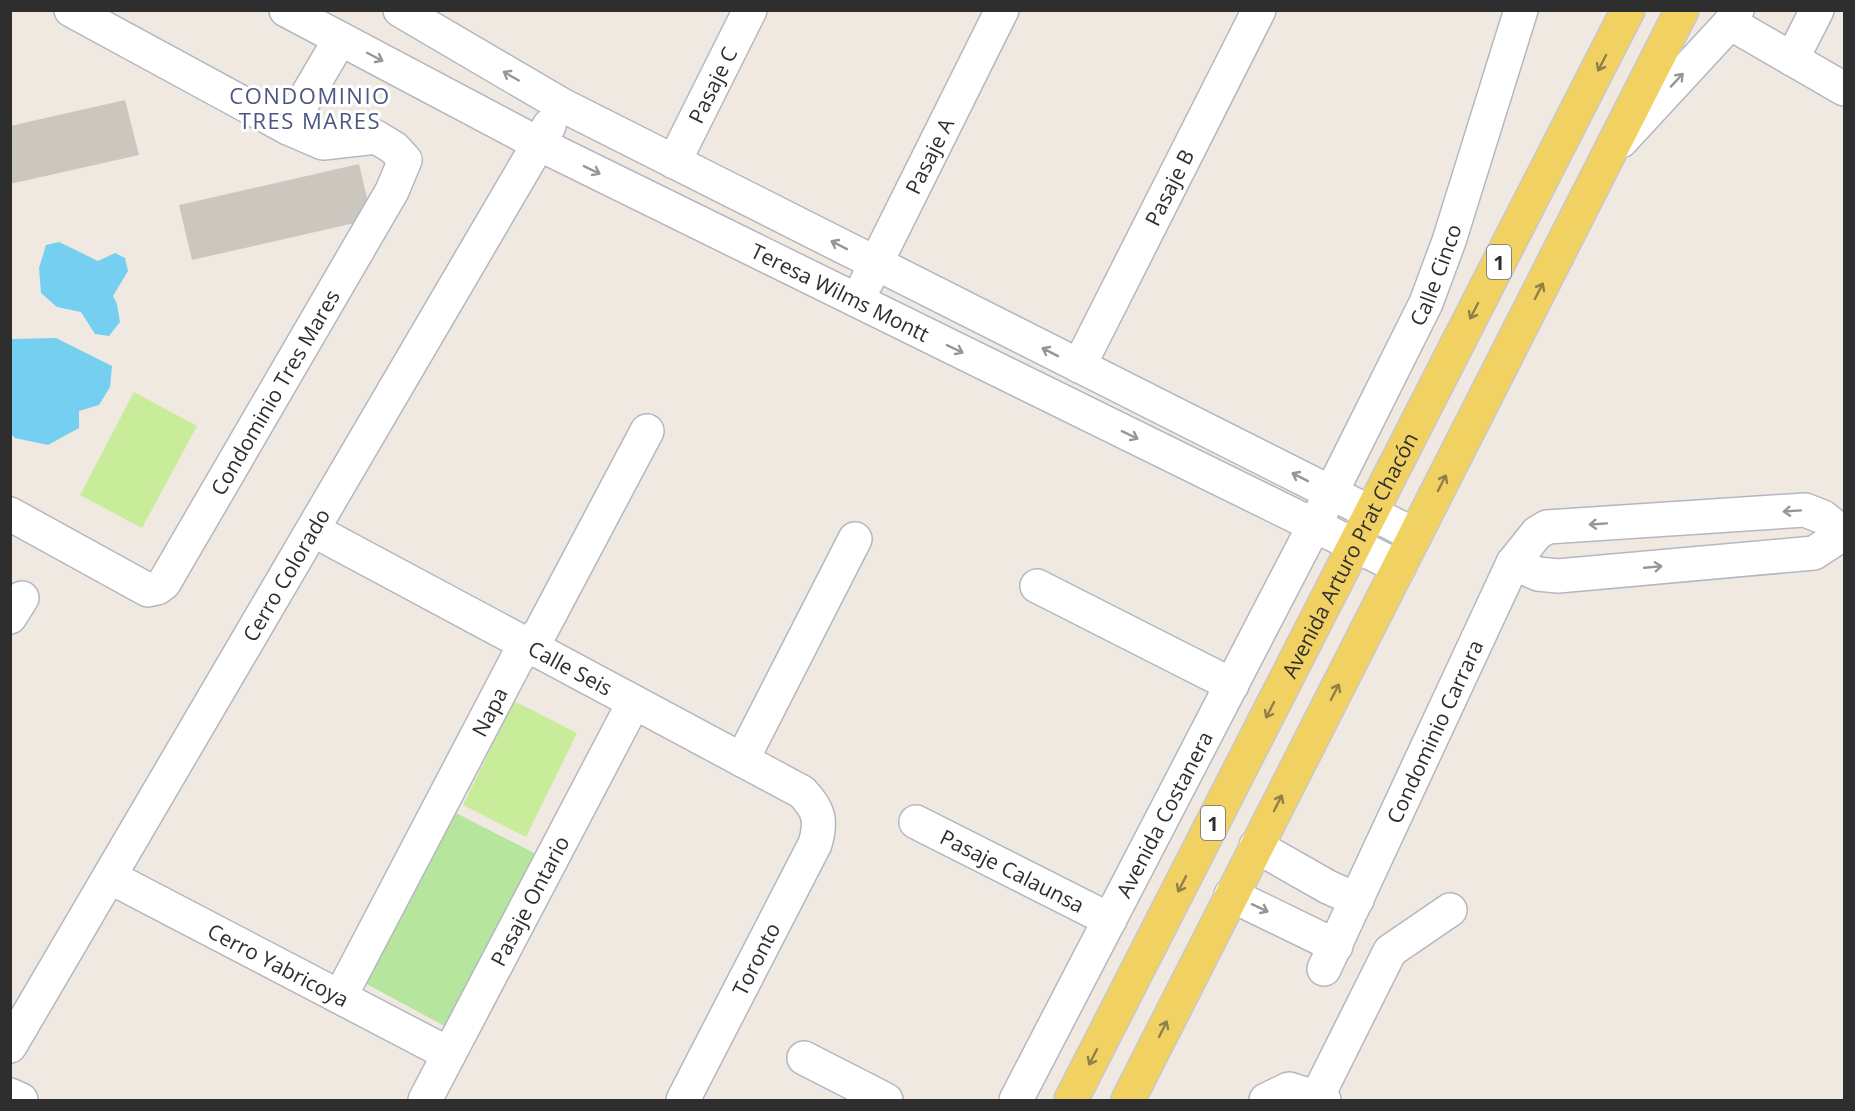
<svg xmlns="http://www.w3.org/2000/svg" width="1855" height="1111" font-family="'Open Sans',sans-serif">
  <rect width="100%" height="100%" fill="#efe9e1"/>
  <path fill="#b6e59e" d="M454,812L542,857L454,1031L363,982Z"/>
  <g fill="#c9ec9a">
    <path d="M134,392L197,426L142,528L80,495Z"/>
    <path d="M514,701L577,733L526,837L463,805Z"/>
  </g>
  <g fill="#75cff0">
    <path d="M59,242L98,261L115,253L125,258L128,271L113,296L117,304L120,322L109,336L95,334L81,312L57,307L41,293L39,268L46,245Z"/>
    <path d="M56,338L112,366L110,387L99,405L79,411V428L48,445L15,438L11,434V339Z"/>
  </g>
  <g fill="#cbc7bf">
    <path d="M125,100L139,155L10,184V126Z"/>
    <path d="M359,164L372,219L192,260L179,205Z"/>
  </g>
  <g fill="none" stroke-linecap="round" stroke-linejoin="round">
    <defs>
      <g id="minor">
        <path id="s1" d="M286,10L539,144L1399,567"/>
        <path d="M400,10L562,105L1415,535"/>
        <path d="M1730,23L1844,89"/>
        <path d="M1792,59L1817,10"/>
        <path d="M288,128L340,39"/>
        <path d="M1621,141L1730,23L1737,10"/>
        <path id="s2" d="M674,162L750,10"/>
        <path id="s3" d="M866,283L1002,10"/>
        <path id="s4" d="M1079,366L1259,10"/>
        <path id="s5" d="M10,514L148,590L157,588L164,583L392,191L405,160L394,148L376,137L323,143L288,128L71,10"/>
        <path id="s6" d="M313,530L802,792C819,810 822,820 815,844L683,1100"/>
        <path d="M1513,563L1538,574L1558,576L1814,553L1843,534"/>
        <path d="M1037,586L1232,685"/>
        <path d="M10,617L22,598"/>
        <path d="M742,760L855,539"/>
        <path id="s7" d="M916,822L1110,920"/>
        <path d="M1256,846L1328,887L1357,900"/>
        <path id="s8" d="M110,877L449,1054"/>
        <path d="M1231,895L1336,946"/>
        <path id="s9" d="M1324,969L1513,563L1537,533L1547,527L1805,510L1823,517L1844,534"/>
        <path id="s10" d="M340,997L517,659L541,631L647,431"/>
        <path id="s11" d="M10,1046L549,126"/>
        <path d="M804,1058L886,1100"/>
        <path d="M10,1095L21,1100"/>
        <path d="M1317,1097L1390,951L1450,910"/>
        <path id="s12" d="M425,1100L634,702"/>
        <path id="s13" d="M1016,1100L1331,493L1426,303L1449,241L1521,10"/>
        <path d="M1266,1100L1289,1089L1324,1100"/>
      </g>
      <g id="major">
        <path id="s14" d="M1071,1100L1628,10"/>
        <path d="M1128,1100L1682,10"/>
      </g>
    </defs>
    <use href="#minor" stroke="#b4b7c1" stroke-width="36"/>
    <use href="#major" stroke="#c9c9c9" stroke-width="36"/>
    <use href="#minor" stroke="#fff" stroke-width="33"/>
    <use href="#major" stroke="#f2d163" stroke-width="33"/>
  </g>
  <defs><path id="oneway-shaft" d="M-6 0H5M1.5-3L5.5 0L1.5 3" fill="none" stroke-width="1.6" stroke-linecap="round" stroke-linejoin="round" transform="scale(1.5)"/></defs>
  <g stroke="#969696">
    <use href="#oneway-shaft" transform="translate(375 57) rotate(28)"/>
    <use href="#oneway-shaft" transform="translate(511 76) rotate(-150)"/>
    <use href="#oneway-shaft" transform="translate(1677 80) rotate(-47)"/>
    <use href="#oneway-shaft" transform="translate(592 170) rotate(26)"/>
    <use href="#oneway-shaft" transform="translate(839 245) rotate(-153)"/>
    <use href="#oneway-shaft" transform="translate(955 349) rotate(26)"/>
    <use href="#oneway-shaft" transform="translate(1050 352) rotate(-153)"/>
    <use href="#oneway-shaft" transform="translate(1130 435) rotate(26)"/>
    <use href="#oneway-shaft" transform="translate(1300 477) rotate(-153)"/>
    <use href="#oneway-shaft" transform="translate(1792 511) rotate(176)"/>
    <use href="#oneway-shaft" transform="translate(1598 524) rotate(176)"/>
    <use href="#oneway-shaft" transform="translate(1653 567) rotate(-5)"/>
    <use href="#oneway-shaft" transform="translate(1260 908) rotate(25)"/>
  </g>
  <g stroke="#908048">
    <use href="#oneway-shaft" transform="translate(1602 63) rotate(117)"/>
    <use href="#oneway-shaft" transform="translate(1539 291) rotate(-63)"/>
    <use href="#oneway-shaft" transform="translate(1474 311) rotate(117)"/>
    <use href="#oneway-shaft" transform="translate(1442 483) rotate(-63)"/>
    <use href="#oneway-shaft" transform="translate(1335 692) rotate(-63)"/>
    <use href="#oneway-shaft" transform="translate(1270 710) rotate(117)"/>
    <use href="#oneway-shaft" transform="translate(1278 803) rotate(-63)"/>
    <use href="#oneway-shaft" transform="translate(1182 884) rotate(117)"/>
    <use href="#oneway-shaft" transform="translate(1163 1029) rotate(-64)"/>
    <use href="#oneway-shaft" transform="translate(1093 1057) rotate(117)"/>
  </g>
  <g text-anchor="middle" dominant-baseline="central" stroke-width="6" stroke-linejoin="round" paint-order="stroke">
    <g fill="#fff" stroke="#6d6d6d" stroke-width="1.5">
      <rect x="1487" y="245" width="24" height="34" rx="4.5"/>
      <rect x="1201" y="806" width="24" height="34" rx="4.5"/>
    </g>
    <g font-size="20" font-weight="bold" fill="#2e2e2e">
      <text x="1499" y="262">1</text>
      <text x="1213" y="823">1</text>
    </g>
    <g font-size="21" fill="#2e2e2e" stroke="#fff">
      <text stroke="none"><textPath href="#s2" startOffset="86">Pasaje C</textPath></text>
      <text stroke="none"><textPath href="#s3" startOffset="142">Pasaje A</textPath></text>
      <text stroke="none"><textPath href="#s4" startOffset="200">Pasaje B</textPath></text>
      <text stroke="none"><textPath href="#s13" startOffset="926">Calle Cinco</textPath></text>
      <text stroke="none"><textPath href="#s1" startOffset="622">Teresa Wilms Montt</textPath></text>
      <text stroke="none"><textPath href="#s5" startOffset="396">Condominio Tres Mares</textPath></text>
      <text stroke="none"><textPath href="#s14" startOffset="612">Avenida Arturo Prat Chacón</textPath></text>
      <text stroke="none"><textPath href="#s11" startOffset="546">Cerro Colorado</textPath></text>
      <text stroke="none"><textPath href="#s6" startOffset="292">Calle Seis</textPath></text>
      <text stroke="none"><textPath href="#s10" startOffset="322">Napa</textPath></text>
      <text stroke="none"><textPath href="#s9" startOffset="262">Condominio Carrara</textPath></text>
      <text stroke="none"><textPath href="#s13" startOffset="322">Avenida Costanera</textPath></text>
      <text stroke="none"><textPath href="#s7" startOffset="108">Pasaje Calaunsa</textPath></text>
      <text stroke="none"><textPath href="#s12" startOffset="225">Pasaje Ontario</textPath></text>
      <text transform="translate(756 959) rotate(-63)">Toronto</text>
      <text stroke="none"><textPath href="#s8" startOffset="190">Cerro Yabricoya</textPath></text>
    </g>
    <g font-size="22" letter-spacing="1.5" fill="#4d5680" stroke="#fff">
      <text x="310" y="95">CONDOMINIO<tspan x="310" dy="25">TRES MARES</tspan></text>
    </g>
  </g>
  <rect width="1855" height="1111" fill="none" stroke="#2e2e2e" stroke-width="24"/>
</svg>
